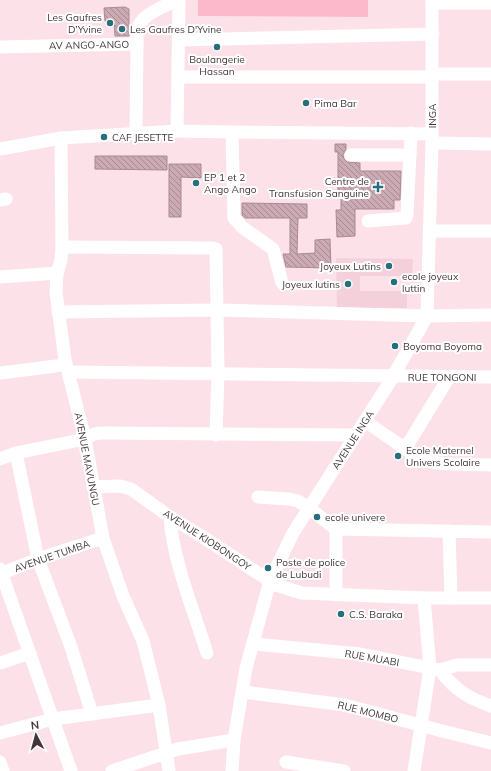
<svg xmlns="http://www.w3.org/2000/svg" width="491" height="771" font-family="Mulish,sans-serif">
  <defs>
    <pattern id="building-back-hatch" width="6" height="6" patternUnits="userSpaceOnUse"><rect width="6" height="6" fill="#ccaab3"/><path d="M-1 5l2 2M0 0l6 6M5-1l2 2" fill="none" stroke="#a78b93"/></pattern>
  </defs>
  <rect width="100%" height="100%" fill="#fde1e8"/>
  <path fill="#f4d1da" d="M336,258L413,259L412,276H360V291H407V308H337Z"/>
  <path fill="#fdb9cc" d="M198,0H368V17L198,16Z"/>
  <g fill="url(#building-back-hatch)" stroke="#a98992">
    <path d="M125,7L129,9V36H115L114,21H105L104,8Z"/>
    <path d="M335,144H346V149L343,155L344,159L347,162L360,163V171H401L400,200H394V209H355V236L337,237L336,210H341V195H338V152H335Z"/>
    <path d="M95,156H167V170L95,169Z"/>
    <path d="M169,164H201V178L181,177V217H169Z"/>
    <path d="M242,203L307,204V218H298L297,254L315,253V240L330,239L331,268L286,267L283,254H290V218H245L242,215Z"/>
  </g>
  <g fill="none" stroke-linecap="round" stroke-linejoin="round">
    <g stroke="#fff" stroke-width="13">
      <path d="M179,0L177,131L232,132L432,134"/>
      <path d="M432,3H491"/>
      <path d="M178,40L433,34"/>
      <path d="M0,47L137,44C137,40 137,35 137,31C140,14 164,7 177,0"/>
      <path d="M432,74H491"/>
      <path d="M178,77H432"/>
      <path d="M136,132L137,44"/>
      <path d="M232,132L234,218L242,227L273,249L282,283"/>
      <path d="M61,138L62,247L61,260L57,273L56,292L65,360L85,439L103,538L123,596L143,641L159,705L169,771"/>
      <path d="M432,143L491,144"/>
      <path d="M0,149L61,138L177,131"/>
      <path d="M351,155H410"/>
      <path d="M0,200L6,199"/>
      <path d="M368,221L406,218L407,215L411,133"/>
      <path d="M430,231H491"/>
      <path d="M62,247L212,248L216,249L218,374L216,435"/>
      <path d="M0,277L57,273"/>
      <path d="M58,312L217,310L427,316L491,315"/>
      <path d="M69,372L491,377"/>
      <path d="M0,373L56,366L61,365L65,360"/>
      <path d="M365,421L420,459C442,466 467,464 491,465"/>
      <path d="M405,449L449,377"/>
      <path d="M16,453L38,559L71,647L92,714"/>
      <path d="M0,459L16,453L85,439C91,434 96,433 104,433L355,435"/>
      <path d="M93,487L120,486L131,489L170,517L203,537L276,585L302,593L424,598H491"/>
      <path d="M258,497L289,499L298,501L309,508L336,529L491,532"/>
      <path d="M170,517C173,562 194,611 207,653"/>
      <path d="M449,531L451,598"/>
      <path d="M0,569L71,771"/>
      <path d="M0,574L38,559L103,538"/>
      <path d="M336,595V529"/>
      <path d="M253,644L360,654L440,670L457,665H491"/>
      <path d="M0,663L30,653"/>
      <path d="M440,670C455,690 468,698 491,706"/>
      <path d="M243,692L345,705L442,731L491,743"/>
      <path d="M0,733L53,719L159,705"/>
      <path d="M0,762L3,771"/>
      <path d="M286,762L344,771"/>
      <path d="M112,771L178,749L234,740"/>
      <path d="M232,771L234,740L246,668L270,581L293,533L391,380L427,316L432,143V0"/>
      <path d="M414,771L430,668L424,598"/>
    </g>
  </g>
  <g fill="#276f7b" stroke="#fff" stroke-width="1.5">
    <circle cx="110" cy="23" r="4"/>
    <circle cx="122" cy="29" r="4"/>
    <circle cx="217" cy="47" r="4"/>
    <circle cx="306" cy="103" r="4"/>
    <circle cx="104" cy="137" r="4"/>
    <circle cx="196" cy="183" r="4"/>
    <path d="M376 181h4v4h4v4h-4v4h-4v-4h-4v-4h4z"/>
    <circle cx="389" cy="266" r="4"/>
    <circle cx="394" cy="282" r="4"/>
    <circle cx="348" cy="284" r="4"/>
    <circle cx="395" cy="346" r="4"/>
    <circle cx="398" cy="456" r="4"/>
    <circle cx="317" cy="517" r="4"/>
    <circle cx="268" cy="568" r="4"/>
    <circle cx="341" cy="614" r="4"/>
  </g>
  <g text-anchor="middle" dominant-baseline="central" stroke-width="4" stroke-linejoin="round" paint-order="stroke">
    <g font-size="10" fill="#433539" stroke="#fff" text-anchor="start">
      <text x="102" y="17" text-anchor="end">Les Gaufres<tspan x="102" dy="12">D’Yvine</tspan></text>
      <text x="130" y="29">Les Gaufres D'Yvine</text>
      <text x="217" y="59" text-anchor="middle">Boulangerie<tspan x="217" dy="12">Hassan</tspan></text>
      <text x="314" y="103">Pima Bar</text>
      <text x="112" y="137">CAF JESETTE</text>
      <text x="204" y="177">EP 1 et 2<tspan x="204" dy="12">Ango Ango</tspan></text>
      <text x="369" y="181" text-anchor="end">Centre de<tspan x="369" dy="12">Transfusion Sanguine</tspan></text>
      <text x="381" y="266" text-anchor="end">Joyeux Lutins</text>
      <text x="402" y="276">ecole joyeux<tspan x="402" dy="12">luttin</tspan></text>
      <text x="340" y="284" text-anchor="end">Joyeux lutins</text>
      <text x="403" y="346">Boyoma Boyoma</text>
      <text x="406" y="450">Ecole Maternel<tspan x="406" dy="12">Univers Scolaire</tspan></text>
      <text x="325" y="517">ecole univere</text>
      <text x="276" y="562">Poste de police<tspan x="276" dy="12">de Lubudi</tspan></text>
      <text x="349" y="614">C.S. Baraka</text>
    </g>
    <g font-size="10" fill="#433539" stroke="#fff">
      <text transform="translate(89 45) rotate(-1)">AV ANGO-ANGO</text>
      <text transform="translate(432 116) rotate(-90)">INGA</text>
      <text x="442" y="377">RUE TONGONI</text>
      <text transform="translate(353 440) rotate(-57)">AVENUE INGA</text>
      <text transform="translate(87 459) rotate(79)">AVENUE MAVUNGU</text>
      <text transform="translate(207 540) rotate(33)">AVENUE KIOBONGOY</text>
      <text transform="translate(52 556) rotate(-19)">AVENUE TUMBA</text>
      <text transform="translate(372 658) rotate(10)">RUE MUABI</text>
      <text transform="translate(368 712) rotate(14)">RUE MOMBO</text>
    </g>
  </g>
  <g transform="translate(36 735) rotate(354)" stroke="#ffffff" stroke-width="3" paint-order="stroke">
  <path d="M0-3L7 15L0 10L-7 15Z" fill="#433539"/>
  <text y="-6" font-size="11" font-weight="bold" text-anchor="middle" fill="#433539">N</text>
  </g>
</svg>
